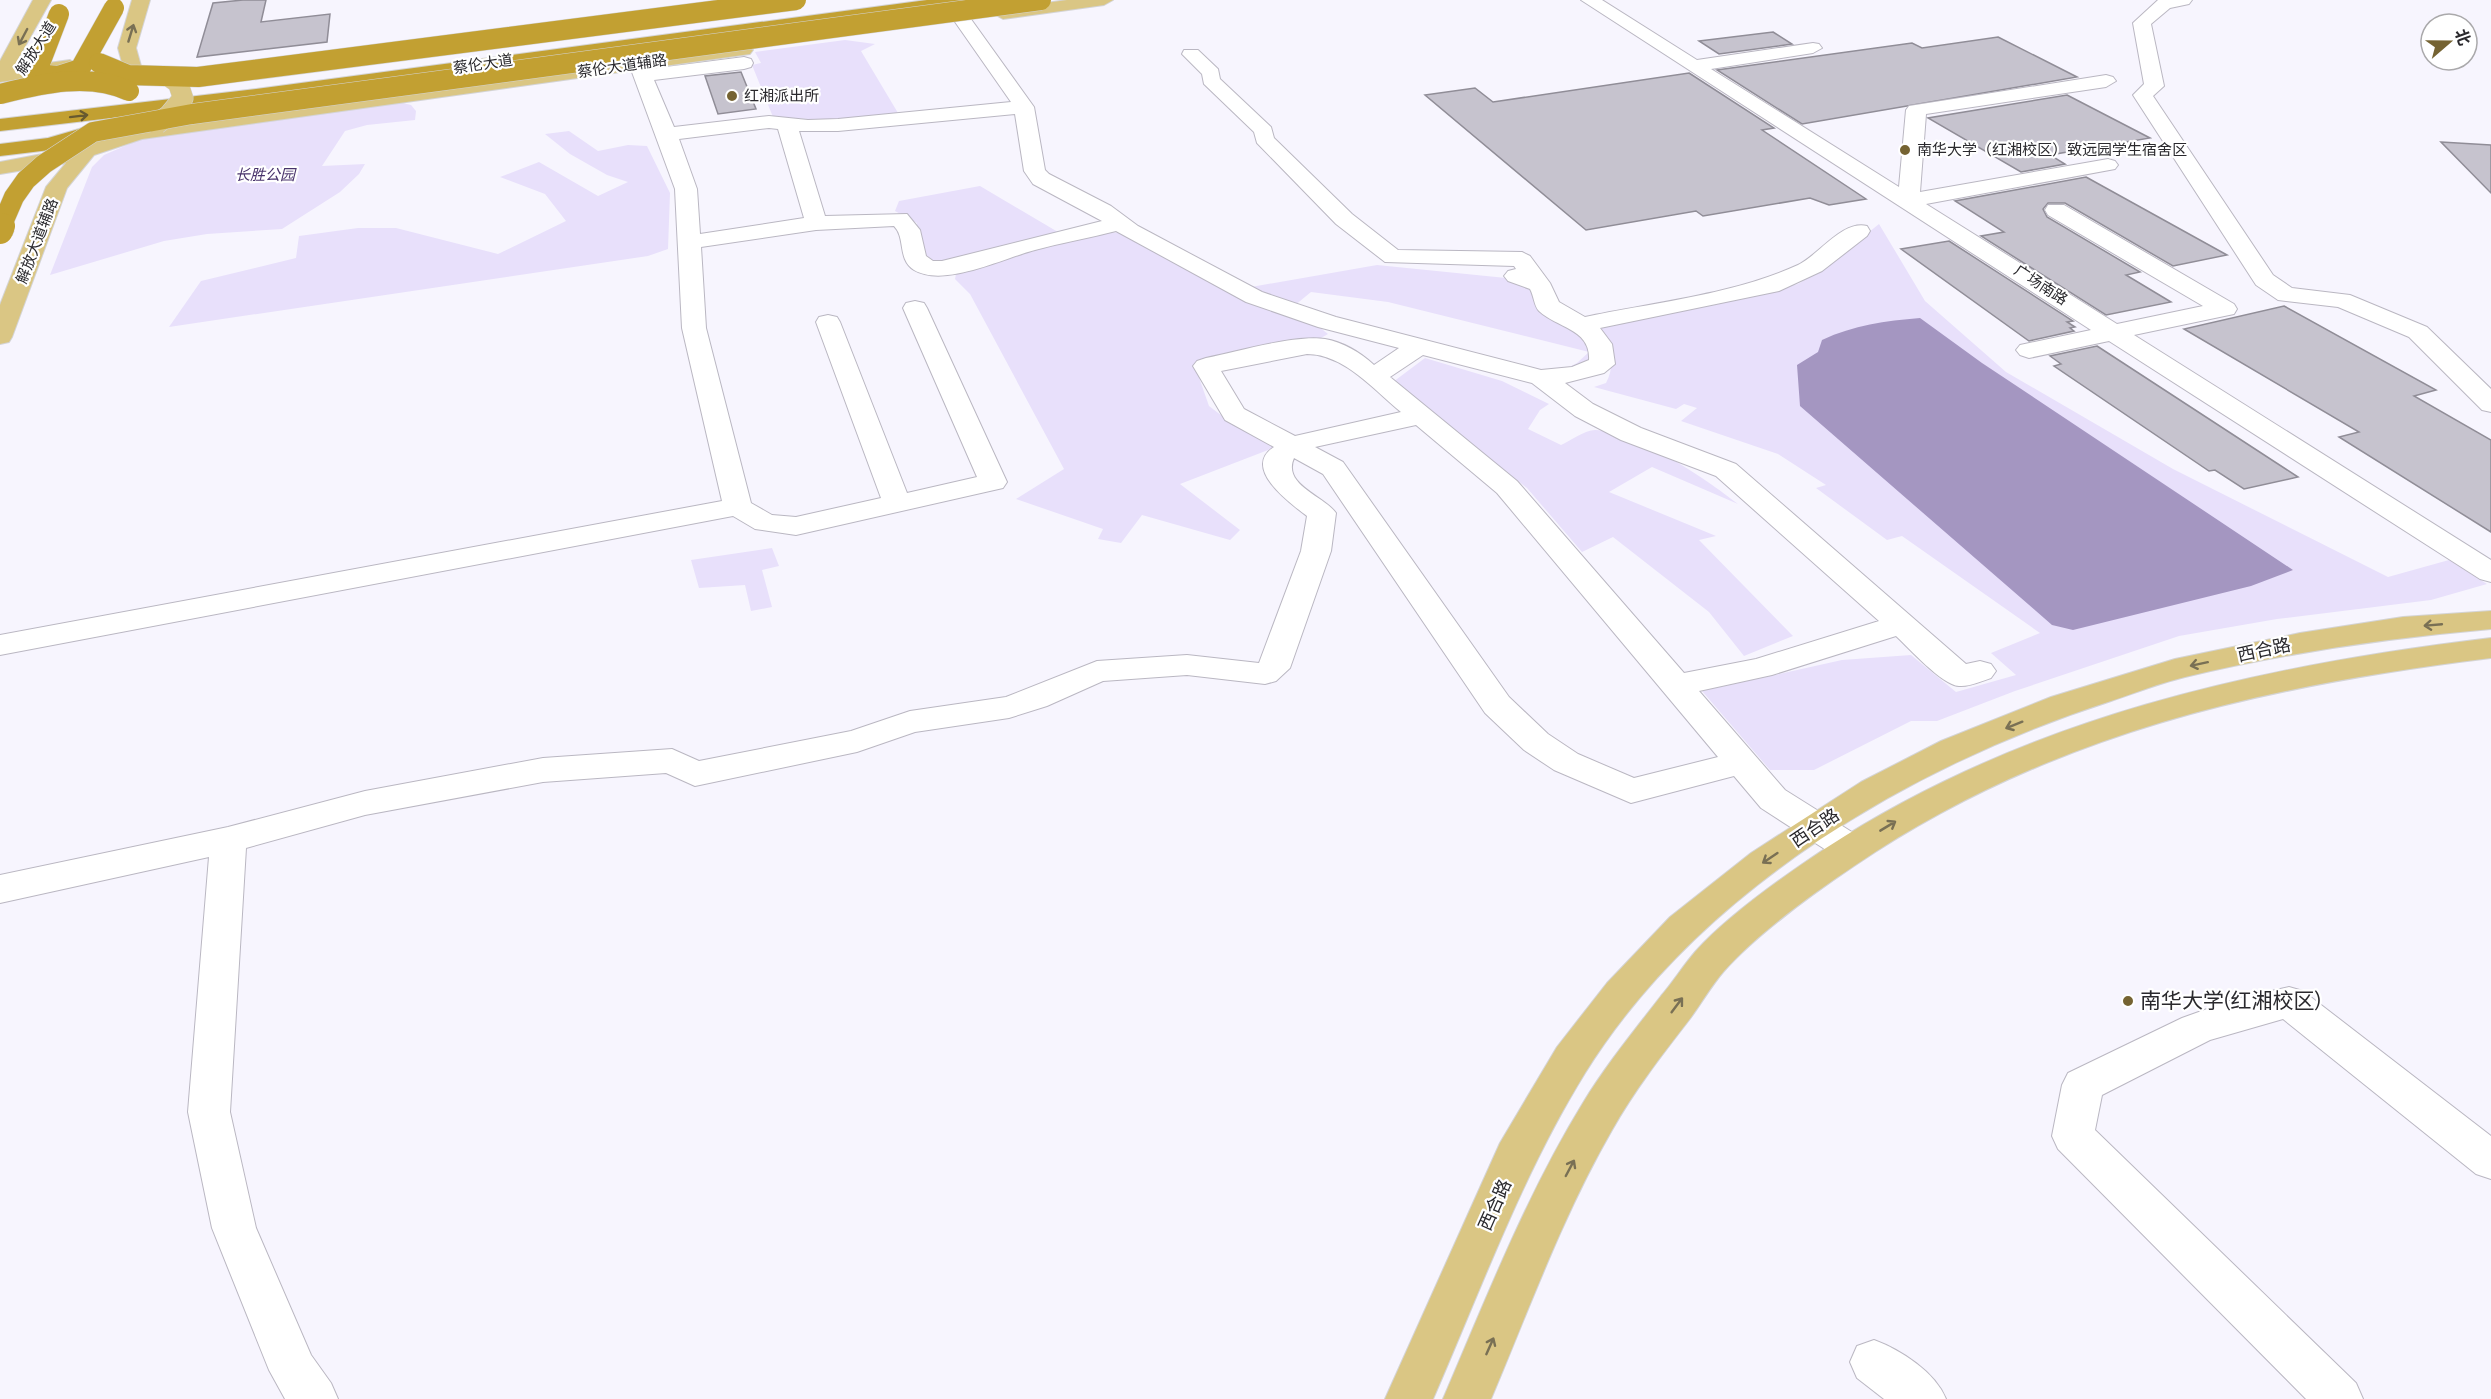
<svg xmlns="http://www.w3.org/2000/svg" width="2491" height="1399" font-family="Bitter,'Noto Sans SC',serif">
  <rect width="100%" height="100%" fill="#f7f5fe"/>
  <g fill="#e8e0fb">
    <path d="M845,40L875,44L861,51L898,113L827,120L773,117L752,65L761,63L755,52Z"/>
    <path d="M399,102L411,105L416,111L415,120L367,125L345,131L322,166L365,164L359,174L340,192L282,229L207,234L164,241L50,275L92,167L104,155L143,138Z"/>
    <path d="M569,131L598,151L628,145L647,146L670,193L668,249L648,256L169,327L201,281L296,258L299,236L358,228H396L498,254L566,221L545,194L500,177L539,162L598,196L628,182L607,175L570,154L545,134Z"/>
    <path d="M980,186L1063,235C1045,237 1025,239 1008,245C971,256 917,288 917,223L895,211L899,201Z"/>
    <path d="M1879,224L1925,301L2006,372L2173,469L2388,577L2449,560L2487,584L2431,600L2277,619L2179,636L2015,691L1937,721H1911L1814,770H1770L1702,691L1842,660L1911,655L1956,692L2016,675L1991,653L2040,633L1902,536L1887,540L1816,488L1826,485L1778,454L1681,421L1697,408L1684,404L1676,409L1594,387L1606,383C1617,363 1608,348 1600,329L1604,326L1715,304L1798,284L1823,269Z"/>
    <path d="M1108,232L1120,233L1318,326L1328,334L1312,343L1195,366L1209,406L1234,425L1276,447L1180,484L1240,530L1230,540L1142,515L1121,543L1098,539L1103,529L1016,499L1064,469L970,294L955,279L956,274L988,260Z"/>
    <path d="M1377,265L1516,279L1534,284L1592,342V364L1560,372L1577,363L1589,352L1388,302L1311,292L1294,306L1251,287Z"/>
    <path d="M1425,358L1502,381L1549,404L1540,410L1528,429L1561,445C1570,441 1585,430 1595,430C1637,432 1705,478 1738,504L1652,467L1609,492L1716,536L1699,540L1793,636L1744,656L1709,612L1613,537L1582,552L1527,488L1393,382Z"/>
    <path d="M772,548L779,566L762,570L772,607L751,611L745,585L699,588L691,560Z"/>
  </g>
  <path fill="#a496c1" d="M1920,318L1982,363L2293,570L2251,586L2073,630L2052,625L1800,406L1797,365L1818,352L1822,340C1854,325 1885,321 1920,318Z"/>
  <g fill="#c6c3ce" stroke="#908d97" stroke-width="1.5">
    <path d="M243,0H266L261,22L330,14L327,42L197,57L213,3Z"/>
    <path d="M1773,32L1792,44L1719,54L1699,41Z"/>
    <path d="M1998,37L2077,77L1802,124L1717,70L1912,43L1922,48Z"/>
    <path d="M741,72L756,109L718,114L705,76Z"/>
    <path d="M1689,73L1774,128L1762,130L1866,199L1829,205L1810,198L1703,216L1696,211L1586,230L1425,95L1475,88L1493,102Z"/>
    <path d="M2067,95L2150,138L2050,155L2065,164L2021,172L1928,118Z"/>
    <path d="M2441,142L2491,145V193Z"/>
    <path d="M2086,177L2227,255L2173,266L2065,203H2048L2043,209L2047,217L2140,272L2126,275L2171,302L2106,315L1981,236L2004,232L1955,201Z"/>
    <path d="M1949,241L2073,321L2067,322L2075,327L2070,328L2074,331L2029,341L1901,249Z"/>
    <path d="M2284,306L2436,390L2414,396L2491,440V532L2339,437L2359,432L2184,329Z"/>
    <path d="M2097,346L2298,477L2244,489L2215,470L2209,471L2054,366L2061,364L2050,356Z"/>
  </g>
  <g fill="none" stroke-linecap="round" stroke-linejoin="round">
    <defs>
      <g id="minor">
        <path d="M1581,0H1602L1697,60L1813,43L1819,44L1822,48L1813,53L1711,69L1899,187L1906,110L1909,106L2106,75L2113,77L2116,81L2106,87L1926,114L1920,192L2108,159L2115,161L2118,165L2115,169L1926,204L2117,324L2203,306L2048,215L2045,210L2048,205H2064L2234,304L2237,309L2234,314L2134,335L2491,560V582L2480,579L2109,341L2029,358L2020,355L2016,350L2020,345L2091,330Z"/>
        <path d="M2158,0H2192L2189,4L2170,8L2151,24L2164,86L2153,96L2273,275L2292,288L2350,295L2427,327L2491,389V412L2482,410L2409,337L2338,307L2278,300L2256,285L2133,95L2144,84L2133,23Z"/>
        <path d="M962,14L968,15L1034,107L1045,170L1049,174L1111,206L1138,226L1262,292L1336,317L1541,370L1572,367L1589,360C1591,329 1557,328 1539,311C1534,306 1534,296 1530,289L1508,281L1504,276L1508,271L1516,269L1514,266L1385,262L1336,224L1257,143L1254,132L1204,84L1202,74L1182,54L1184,50H1198L1218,69L1220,79L1271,127L1274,138L1352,214L1398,250L1522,252L1530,256L1550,283L1559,302L1585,317C1656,302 1732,295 1798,265C1819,255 1842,220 1867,226L1870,231L1867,236L1822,271L1779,291L1600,328L1612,344L1615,364L1604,373L1565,383L1593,404L1641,428L1736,464L1966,664L1980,661L1991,664L1996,671L1991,678C1982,681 1969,687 1959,686C1942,685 1909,648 1896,636L1772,675L1699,691L1785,790L1863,839L1868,848L1863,857L1850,861L1837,857L1761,808L1734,776L1631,803L1554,770L1524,750L1485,713L1323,474L1294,458C1282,485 1324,496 1336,513L1331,551L1290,668L1276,681L1265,684L1187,675L1103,681L1047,706L1009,718L915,732L857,752L695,786L666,773L543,782L365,815L246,848L230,1112L256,1228L311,1355L331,1383L338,1399H285L269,1370L212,1228L188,1112L209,857L0,903V875L228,827L365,791L543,758L672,749L699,761L851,731L910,711L1006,697L1097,661L1187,655L1259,663L1301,551L1307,516C1291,504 1241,468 1274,447L1225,420L1193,366L1197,361L1206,358C1236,352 1297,334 1325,339C1343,342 1361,353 1374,365L1399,348L1318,327L1246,302L1116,231C1089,238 1061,243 1035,250C1004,258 944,288 914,270C897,259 906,238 894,226L816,230L701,247L706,328L751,503L772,515L796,517L881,498L816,322L819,317L828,315L837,317L840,322L907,493L977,477L903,308L906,303L915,301L924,303L927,308L1007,482L1003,488L796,535L755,529L733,516L0,655V635L722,501L682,328L675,189L629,64L638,58L645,60L650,69L744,57L751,59L753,63L751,67L744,69L654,80L674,127L769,116L808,120L838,119L1011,102L953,19ZM1015,114L1024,171L1033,184L1102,221L942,261H933L926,256L920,230L907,214L825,216L799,131H838ZM769,128L778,129L804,218L700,234L697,189L679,139ZM1307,354C1344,354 1374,390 1401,412L1295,436L1244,409L1221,371ZM1423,355L1532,383L1575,416L1621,440L1716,476L1879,621L1756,659L1684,673L1517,481L1390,377ZM1416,425L1497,493L1718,757L1634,778L1578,754L1548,734L1509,697L1343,462L1315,447Z"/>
        <path d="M2289,987L2303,991L2491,1136V1179L2476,1174L2283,1019L2210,1040L2102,1095L2095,1130L2356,1383L2363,1399H2306L2058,1149L2052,1136L2062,1085L2068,1073L2182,1018L2235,999Z"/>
        <path d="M1874,1340C1901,1350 1935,1372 1946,1399H1884L1857,1378L1850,1362L1857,1346Z"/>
      </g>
      <g id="major">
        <path d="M33,0H51L13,68L70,60L79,66L70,72L0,82V61Z"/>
        <path d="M132,0H150L136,48L141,66L132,72L123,66L118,48Z"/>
        <path d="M1067,0H1113L1104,5L1003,19L994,14L1003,9Z"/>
        <path d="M744,45L753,50L750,54L142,139L94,155L67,188L12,337L9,342L0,344V305L46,187L66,163L0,174V162L74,148L157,118L166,123Z"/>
        <path d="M2491,611V629C2388,638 2285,653 2185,677C2160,683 2135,693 2111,701C1910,766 1699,890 1585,1073C1522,1175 1481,1289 1433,1399H1385L1500,1143L1557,1047L1607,983L1670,917L1751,853L1861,782L1941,741L2051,697L2175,659L2300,633L2403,617Z"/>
        <path d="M2491,638V658C2262,686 2048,734 1854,866C1811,895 1759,932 1724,971C1711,986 1701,1004 1689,1020C1661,1056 1634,1091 1612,1130C1563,1215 1529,1309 1491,1399H1443C1486,1299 1526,1196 1583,1103C1606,1065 1634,1031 1661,996C1673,982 1683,966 1695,952C1728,915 1784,876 1826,848C2025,718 2257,666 2491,638Z"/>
      </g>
      <g id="highway">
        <path d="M927,0H975L966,5L256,101L0,131V119L256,89Z"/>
        <path d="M103,122L110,124L113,128L110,132L50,150L0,156V144L48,138Z"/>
      </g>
    </defs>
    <use href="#minor" stroke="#bab7c2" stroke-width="2"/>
    <use href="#major" stroke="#d4d4d5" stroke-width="2"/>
    <use href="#highway" stroke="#d4d4d5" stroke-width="2"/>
    <use href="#minor" fill="#fff" fill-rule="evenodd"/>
    <use href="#major" fill="#dac684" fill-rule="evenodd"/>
    <use href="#highway" fill="#c2a032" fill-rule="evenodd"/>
    <defs>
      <path id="major-bridge" d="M157,124L169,115L183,98L178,83L171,78"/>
      <g id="highway-bridge-far1">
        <path d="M59,14L36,74L58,76L80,69L114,8"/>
        <path d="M99,63L128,75L198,77L796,0"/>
        <path d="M0,94C41,84 89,72 129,91"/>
        <path d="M1,227L14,197L26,180L44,164L93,132L192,114L1041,0"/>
      </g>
      <path id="highway-bridge" d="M0,231L2,226"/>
    </defs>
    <use href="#major-bridge" stroke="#d4d4d5" stroke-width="21" stroke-linecap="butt"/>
    <use href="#highway-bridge-far1" stroke="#d4d4d5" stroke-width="21" stroke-linecap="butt"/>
    <use href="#highway-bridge" stroke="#d4d4d5" stroke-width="27" stroke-linecap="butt"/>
    <use href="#major-bridge" stroke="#dac684" stroke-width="20"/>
    <use href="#highway-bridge-far1" stroke="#c2a032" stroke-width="20"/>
    <use href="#highway-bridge" stroke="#c2a032" stroke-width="26"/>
  </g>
  <defs><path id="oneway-shaft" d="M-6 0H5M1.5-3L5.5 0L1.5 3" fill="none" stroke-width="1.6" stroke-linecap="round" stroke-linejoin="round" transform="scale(1.5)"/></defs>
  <g stroke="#797054">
    <use href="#oneway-shaft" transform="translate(131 33) rotate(-73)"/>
    <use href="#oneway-shaft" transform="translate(23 37) rotate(118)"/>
    <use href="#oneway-shaft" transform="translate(2433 625) rotate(175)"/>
    <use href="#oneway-shaft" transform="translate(2199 664) rotate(168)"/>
    <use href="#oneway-shaft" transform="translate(2014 725) rotate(158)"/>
    <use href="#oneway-shaft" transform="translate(1888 826) rotate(-31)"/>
    <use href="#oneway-shaft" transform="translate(1770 858) rotate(146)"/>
    <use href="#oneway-shaft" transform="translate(1677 1005) rotate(-53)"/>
    <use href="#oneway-shaft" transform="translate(1570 1168) rotate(-62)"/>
    <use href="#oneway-shaft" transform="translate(1490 1346) rotate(-66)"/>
  </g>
  <use stroke="#67592f" href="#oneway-shaft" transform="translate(79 116) rotate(-7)"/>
  <g fill="#756332" stroke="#fff" stroke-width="2">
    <circle cx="732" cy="96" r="6"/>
    <circle cx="1905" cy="150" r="6"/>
    <circle cx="2128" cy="1001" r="6"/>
  </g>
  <g text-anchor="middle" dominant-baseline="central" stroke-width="4.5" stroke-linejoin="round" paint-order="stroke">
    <g font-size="15" fill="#2a292d" stroke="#fff">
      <text transform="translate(36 48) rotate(-57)">解放大道</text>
      <text transform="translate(483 64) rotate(-8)">蔡伦大道</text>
      <text transform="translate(622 66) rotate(-8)">蔡伦大道辅路</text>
      <text transform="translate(37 241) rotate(-69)">解放大道辅路</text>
      <text transform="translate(2041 285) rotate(33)">广场南路</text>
    </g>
    <g font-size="15" fill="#2a292d" stroke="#fff" text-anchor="start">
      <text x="744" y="96">红湘派出所</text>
      <text x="1917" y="150">南华大学（红湘校区）致远园学生宿舍区</text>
    </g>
    <g font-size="15" font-style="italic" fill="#48336b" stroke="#fff">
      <text x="265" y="175">长胜公园</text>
    </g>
    <g font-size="18" fill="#2a292d" stroke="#fff">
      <text transform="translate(2264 650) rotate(-12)">西合路</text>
      <text transform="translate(1815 828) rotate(-34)">西合路</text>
      <text transform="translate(1495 1205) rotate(-66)">西合路</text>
    </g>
    <g font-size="21" fill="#2a292d" stroke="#fff" text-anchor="start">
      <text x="2140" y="1001">南华大学(红湘校区)</text>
    </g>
  </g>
  <g transform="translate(2449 42) rotate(70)"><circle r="28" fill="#ffffff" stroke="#aaa9ab" stroke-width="1.5"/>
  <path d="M0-4.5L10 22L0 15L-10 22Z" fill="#756332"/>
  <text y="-9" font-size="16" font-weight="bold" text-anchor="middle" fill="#2a292d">北</text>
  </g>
</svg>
